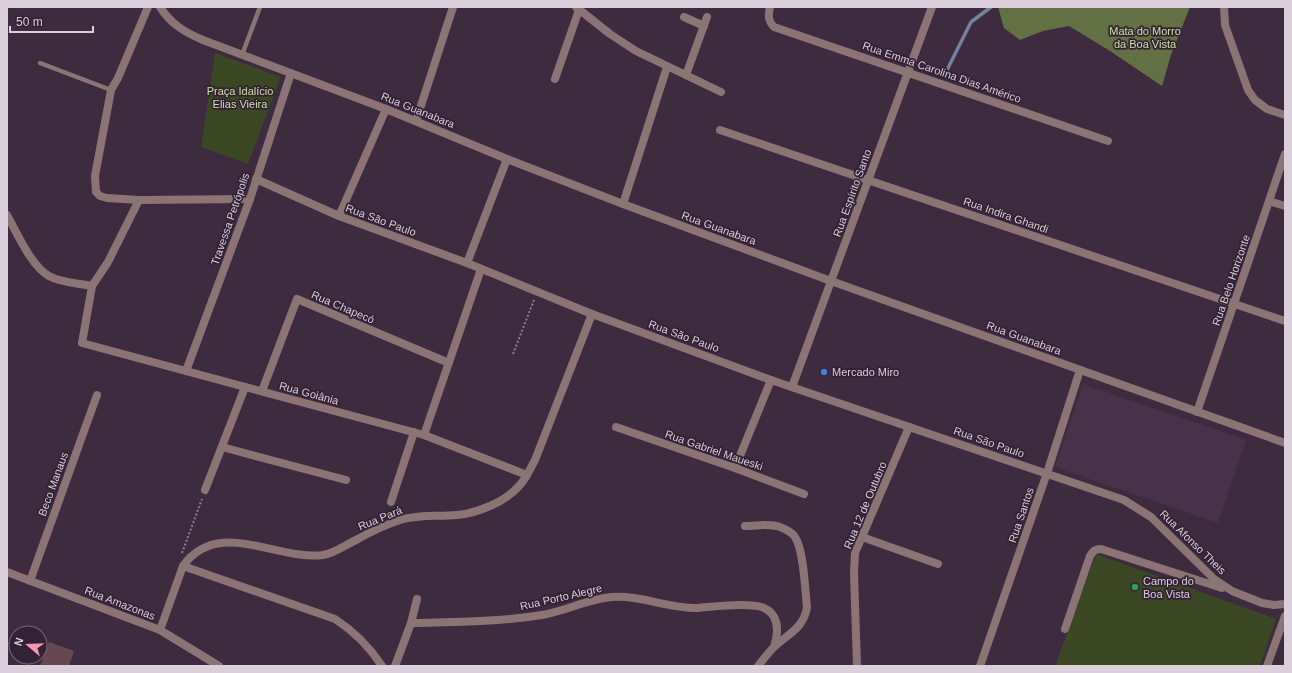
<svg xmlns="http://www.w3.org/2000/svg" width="1292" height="673" font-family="Arial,sans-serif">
  <rect width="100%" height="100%" fill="#3e2b3f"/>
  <path fill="#49314b" d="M1083,384L1246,440L1218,523L1055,467Z"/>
  <g fill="#3c4724">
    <path d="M215,53L281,77L248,164L201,147Z"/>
    <path d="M1096,554L1276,619L1260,666H1055Z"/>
  </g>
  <path fill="#627044" d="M998,7H1190L1171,55L1162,86L1110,51L1069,26L1043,31L1020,40L1004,28Z"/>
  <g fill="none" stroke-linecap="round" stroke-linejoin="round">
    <path stroke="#7681a0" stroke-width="3.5" d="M947,70L971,22L991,7"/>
  </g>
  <path fill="#664851" d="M49,642L74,651L69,666H40Z"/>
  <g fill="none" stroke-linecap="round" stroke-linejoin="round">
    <g stroke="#8e7f8f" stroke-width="2" stroke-dasharray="2 2" stroke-linecap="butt">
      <path d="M513,354L534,300"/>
      <path d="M182,553L202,499"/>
    </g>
    <g stroke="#8c7476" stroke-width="4.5">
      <path d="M242,55L260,7"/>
      <path d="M40,63L111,90"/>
    </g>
    <g stroke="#8c7476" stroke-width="8">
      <path d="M148,7L118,78L111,90L95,176L96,192L100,196L107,198L139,200L250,199"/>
      <path d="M160,7C171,24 184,32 203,40L386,109L507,159L623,204L831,281L1285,443"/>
      <path d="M576,7L610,34L636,51L721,92"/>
      <path d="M770,7C768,15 768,21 774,27L1108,141"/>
      <path d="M1224,7L1225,25L1248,90L1255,100L1267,109L1285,115"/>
      <path d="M684,17L704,26"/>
      <path d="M686,75L707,17"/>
      <path d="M555,79L580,7"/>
      <path d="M416,121L453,7"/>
      <path d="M720,130L1285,321"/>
      <path d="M256,179L339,216L467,263L592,314L771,380L1124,500L1151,517L1214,579L1232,591L1262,603L1274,605L1285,604"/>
      <path d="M139,200L108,262L92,286L82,343L424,435L527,475"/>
      <path d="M1269,201L1285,206"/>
      <path d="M623,204L667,67"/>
      <path d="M7,215C17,233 31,266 49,276C61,283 79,283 92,286"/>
      <path d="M339,216L386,109"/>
      <path d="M467,263L507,159"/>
      <path d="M186,371L250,199L291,73"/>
      <path d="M792,387L932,7"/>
      <path d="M262,391L297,299L449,363"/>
      <path d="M1197,412L1285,154"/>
      <path d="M616,427L735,468L804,494"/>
      <path d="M424,435L481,269"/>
      <path d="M222,447L346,480"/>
      <path d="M735,468L771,380"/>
      <path d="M205,490L245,387"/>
      <path d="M391,502L414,432"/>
      <path d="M745,526C756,526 769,523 780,527C785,529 792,532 795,537C804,550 805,591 807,607C804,628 788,634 774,647C768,653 763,660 758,666"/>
      <path d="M862,537L938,564"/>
      <path d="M183,566L335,619C355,632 369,646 382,666"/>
      <path d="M7,572L160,630L219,666"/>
      <path d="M30,581L97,395"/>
      <path d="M411,623L417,599"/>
      <path d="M1065,629L1090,556C1093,551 1095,549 1101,549L1222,588"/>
      <path d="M160,630L183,566C218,517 277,561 323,555C335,553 345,545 356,540C370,532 385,525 400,520C421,514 437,517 457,515C478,513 505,502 519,486C526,479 530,469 535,460L592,314"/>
      <path d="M395,666L411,623C455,622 499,622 542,615C565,611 588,599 612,597C640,595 667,608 696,608C712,607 754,601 766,609C780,617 778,634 774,647"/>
      <path d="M857,666L854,573L855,553L909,427"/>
      <path d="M980,666L1047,473L1080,370"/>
      <path d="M1267,666L1285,616"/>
    </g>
  </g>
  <circle fill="#3f7fe0" stroke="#332135" stroke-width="1.5" cx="824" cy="372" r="4"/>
  <circle fill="#2e9e5b" stroke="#332135" stroke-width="1.5" cx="1135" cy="587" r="4"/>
  <g text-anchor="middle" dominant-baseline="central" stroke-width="3.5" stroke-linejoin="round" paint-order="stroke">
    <g font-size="11" fill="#cbe29a" stroke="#332135">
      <text x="1145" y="31">Mata do Morro<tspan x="1145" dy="13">da Boa Vista</tspan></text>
      <text x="240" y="91">Praça Idalício<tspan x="240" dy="13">Elias Vieira</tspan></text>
    </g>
    <g font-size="11" fill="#dbcfdc" stroke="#332135">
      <text transform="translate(942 72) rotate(19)">Rua Emma Carolina Dias Américo</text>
      <text transform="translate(418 110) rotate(22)">Rua Guanabara</text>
      <text transform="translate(852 193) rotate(-70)">Rua Espírito Santo</text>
      <text transform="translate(1006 215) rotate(19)">Rua Indira Ghandi</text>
      <text transform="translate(230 219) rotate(-71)">Travessa Petrópolis</text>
      <text transform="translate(381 220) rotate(20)">Rua São Paulo</text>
      <text transform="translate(719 228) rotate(20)">Rua Guanabara</text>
      <text transform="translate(1231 280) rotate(-71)">Rua Belo Horizonte</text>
      <text transform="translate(343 307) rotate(23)">Rua Chapecó</text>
      <text transform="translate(684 336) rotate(20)">Rua São Paulo</text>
      <text transform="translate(1024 338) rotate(20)">Rua Guanabara</text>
      <text transform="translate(309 393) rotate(15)">Rua Goiânia</text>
      <text transform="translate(989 442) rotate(19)">Rua São Paulo</text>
      <text transform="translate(714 450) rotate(19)">Rua Gabriel Maueski</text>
      <text transform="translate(53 484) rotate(-70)">Beco Manaus</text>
      <text transform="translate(865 505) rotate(-67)">Rua 12 de Outubro</text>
      <text transform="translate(1021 515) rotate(-71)">Rua Santos</text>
      <text transform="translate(380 518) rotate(-22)">Rua Pará</text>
      <text transform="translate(1193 542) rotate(44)">Rua Afonso Theis</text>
      <text transform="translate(561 597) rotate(-13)">Rua Porto Alegre</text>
      <text transform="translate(120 603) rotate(21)">Rua Amazonas</text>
    </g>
    <g font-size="11" fill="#dbcfdc" stroke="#332135" text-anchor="start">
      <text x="832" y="372">Mercado Miro</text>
      <text x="1143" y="581">Campo do<tspan x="1143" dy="13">Boa Vista</tspan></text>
    </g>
  </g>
  <rect width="1292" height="673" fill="none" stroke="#dbcfdc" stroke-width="16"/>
  <g transform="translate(28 645) rotate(289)"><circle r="19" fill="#332135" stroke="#766778"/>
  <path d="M0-3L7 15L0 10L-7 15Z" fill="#f09ab4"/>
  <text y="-6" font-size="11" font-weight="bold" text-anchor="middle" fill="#dbcfdc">N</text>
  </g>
  <path d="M10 26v6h83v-6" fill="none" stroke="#dbcfdc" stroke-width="2"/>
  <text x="16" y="26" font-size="12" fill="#dbcfdc" stroke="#332135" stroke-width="3" paint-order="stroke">50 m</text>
</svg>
